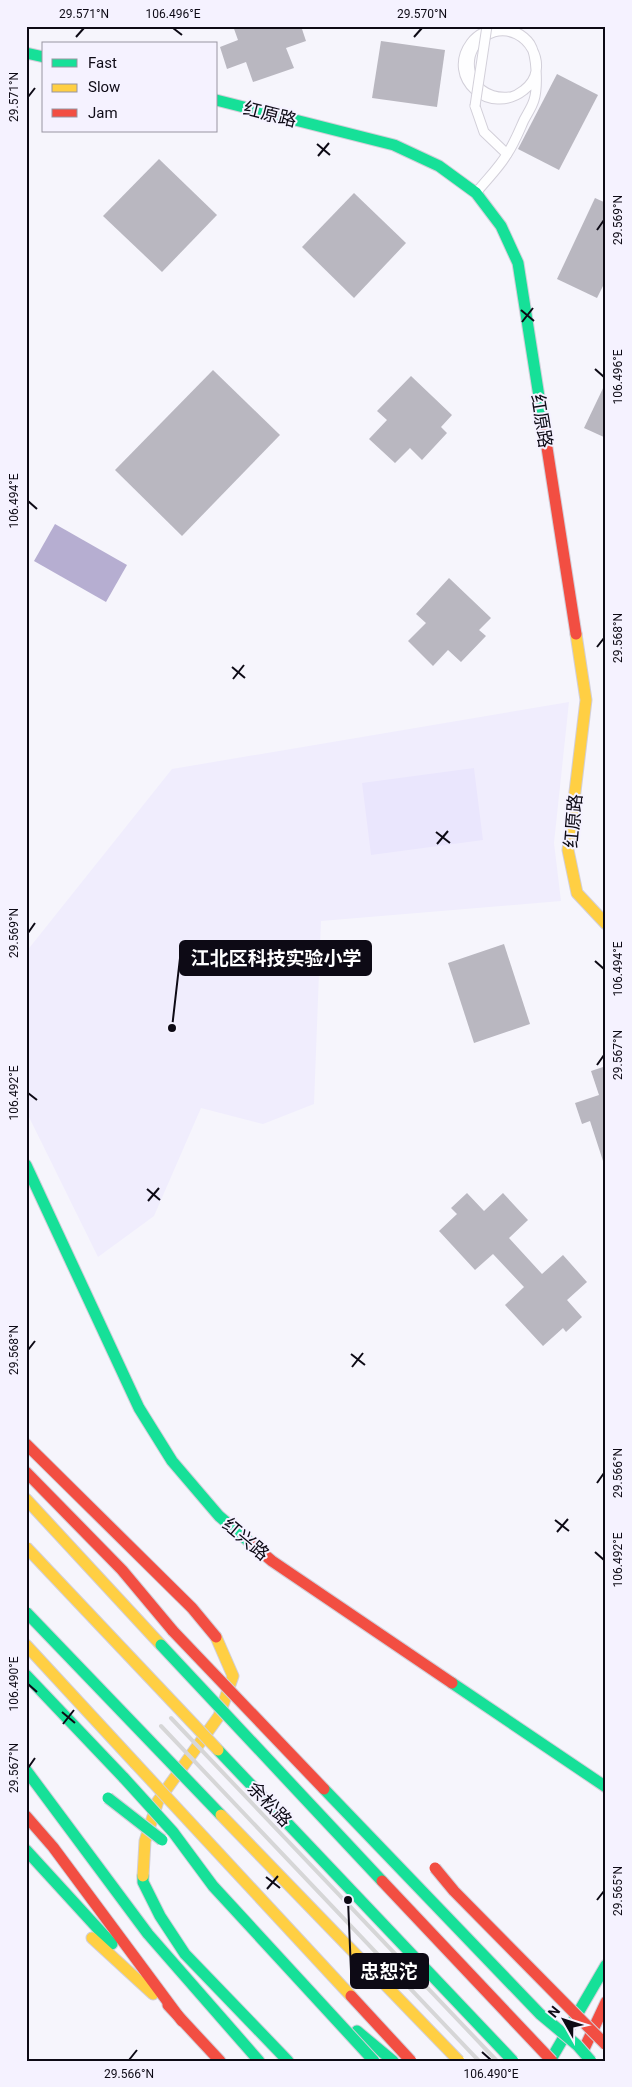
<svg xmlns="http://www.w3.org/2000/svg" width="632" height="2087" font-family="Roboto,'Noto Sans SC',sans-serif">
  <rect width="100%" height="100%" fill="#f6f5fc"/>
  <path fill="#f0edfd" d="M569,702L554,843L561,901L321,921L314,1104L263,1124L201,1108L154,1216L98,1257L26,1111V952L172,769Z"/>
  <path fill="#eae6fd" d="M474,768L483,840L371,855L362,783Z"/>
  <path fill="#b6aed1" d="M55,524L127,565L106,602L34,561Z"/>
  <g fill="#b9b7c0">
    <path d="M233,26H301L306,41L286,48L294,68L253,82L246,62L227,69L220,47L238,40Z"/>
    <path d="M381,41L445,50L437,107L372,98Z"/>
    <path d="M557,74L598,95L559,170L518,149Z"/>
    <path d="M159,159L217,215L162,272L103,216Z"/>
    <path d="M354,193L406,243L354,298L302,247Z"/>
    <path d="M595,198L606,203V280L597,298L557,279Z"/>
    <path d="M213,370L280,435L182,536L115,470Z"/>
    <path d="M411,376L452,415L441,427L447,433L422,460L410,448L395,463L369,439L387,420L377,411Z"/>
    <path d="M606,382V438L584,428Z"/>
    <path d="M449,578L491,618L479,630L486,636L461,662L448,650L433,666L408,641L426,623L416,614Z"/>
    <path d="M504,944L530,1024L474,1043L448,963Z"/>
    <path d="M606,1066V1161H603L590,1121L582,1124L575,1103L599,1095L591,1071Z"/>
    <path d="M467,1193L484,1211L503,1193L528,1220L509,1238L542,1274L563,1255L587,1282L567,1300L582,1317L566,1332L563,1328L543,1346L505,1305L524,1287L493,1254L475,1270L439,1231L457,1214L451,1208Z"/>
  </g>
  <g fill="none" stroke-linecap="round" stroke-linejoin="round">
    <defs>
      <g id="lane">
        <path d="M475,106L484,132L507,154"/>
        <path d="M476,193C486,180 499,168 507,154C514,144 519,131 524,120C527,114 532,107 534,100C538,87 537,55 530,44C516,24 485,24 471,43C445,78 490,117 524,90C553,68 527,23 494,32C455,44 464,101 509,97"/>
      </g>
      <g id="fast">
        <path d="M26,53L44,57"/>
        <path d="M216,100L394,145L439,166L476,193L501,226L518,263L543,422"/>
        <path d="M26,1165L139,1408L172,1461L219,1516L253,1545"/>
        <path d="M26,1675L124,1778"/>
        <path d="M452,1683L606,1787"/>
        <path d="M26,1770L148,1934L259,2061"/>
        <path d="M26,1850L112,1944"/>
        <path d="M143,1876V1882L160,1916L185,1954L288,2061"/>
        <path d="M357,2031L393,2061"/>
        <path d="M550,2061L606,1965"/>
      </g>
      <g id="slow">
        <path d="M576,634L586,700L568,850L577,893L606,924"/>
        <path d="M26,1499L161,1645"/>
        <path d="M26,1645L135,1763"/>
        <path d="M143,1876L145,1841L158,1801L219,1716L233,1676L216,1637"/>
        <path d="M92,1938L153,1994"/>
      </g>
      <g id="jam">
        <path d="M543,422L576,634"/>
        <path d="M26,1444L192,1608L216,1637"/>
        <path d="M26,1472L122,1570L173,1631"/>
        <path d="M253,1545L272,1561L452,1683"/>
        <path d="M26,1816L53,1847L182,2021"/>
        <path d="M168,2005L220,2061"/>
        <path d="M584,2049L606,2002"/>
      </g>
    </defs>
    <use href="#lane" stroke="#d2cfd9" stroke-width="11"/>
    <use href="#fast" stroke="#d2cfd9" stroke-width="13"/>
    <use href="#slow" stroke="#d2cfd9" stroke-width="13"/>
    <use href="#jam" stroke="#d2cfd9" stroke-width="13"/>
    <use href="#lane" stroke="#fefeff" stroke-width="9"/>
    <use href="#fast" stroke="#16e098" stroke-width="11"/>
    <use href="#slow" stroke="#ffcf43" stroke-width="11"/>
    <use href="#jam" stroke="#f24e42" stroke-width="11"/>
    <g stroke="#d6d6d7" stroke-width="4">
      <path d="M171,1718L497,2061"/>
      <path d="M161,1726L479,2061"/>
    </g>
    <defs>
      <path id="lane-bridge" d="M475,106L487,26"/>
      <g id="fast-bridge">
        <path d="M26,1612L221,1815"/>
        <path d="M161,1645L382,1881"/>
        <path d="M218,1750L513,2061"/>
        <path d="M124,1778L173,1832L213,1886L374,2061"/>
        <path d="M324,1789L540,2014L577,2045L591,2061"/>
        <path d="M108,1798L162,1840"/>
      </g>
      <g id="slow-bridge">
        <path d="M26,1547L218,1750"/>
        <path d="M135,1763L351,1996"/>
        <path d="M221,1815L459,2061"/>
      </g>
      <g id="jam-bridge">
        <path d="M173,1631L324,1789"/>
        <path d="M435,1868L454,1891L606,2045"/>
        <path d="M382,1881L552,2061"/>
        <path d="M351,1996L411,2061"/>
      </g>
    </defs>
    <use href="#lane-bridge" stroke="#d2cfd9" stroke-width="11" stroke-linecap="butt"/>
    <use href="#fast-bridge" stroke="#d2cfd9" stroke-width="13" stroke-linecap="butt"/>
    <use href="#slow-bridge" stroke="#d2cfd9" stroke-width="13" stroke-linecap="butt"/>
    <use href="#jam-bridge" stroke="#d2cfd9" stroke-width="13" stroke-linecap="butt"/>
    <use href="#lane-bridge" stroke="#fefeff" stroke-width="9"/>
    <use href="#fast-bridge" stroke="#16e098" stroke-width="11"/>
    <use href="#slow-bridge" stroke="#ffcf43" stroke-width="11"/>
    <use href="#jam-bridge" stroke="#f24e42" stroke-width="11"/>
  </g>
  <path fill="none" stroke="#0d0a15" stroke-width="2" d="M173,28L182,35M76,37L84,28M414,37L422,28M28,97L35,88M317,144L330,155M318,156L329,143M597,230L604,220M521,310L534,321M522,322L533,308M595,369L604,377M28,501L37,509M597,647L604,638M232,667L245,678M233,679L244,665M436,832L450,843M437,844L448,831M28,933L35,923M595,961L604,969M597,1065L604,1055M28,1093L37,1100M147,1189L160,1200M148,1201L159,1188M28,1350L35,1341M351,1354L365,1365M352,1367L363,1353M597,1483L604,1473M555,1520L569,1531M557,1532L568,1519M595,1552L604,1560M28,1684L37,1692M62,1712L75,1723M63,1724L74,1710M28,1768L35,1758M266,1877L280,1888M267,1889L278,1876M597,1900L604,1891M482,2052L491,2060M129,2060L137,2050"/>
  <g text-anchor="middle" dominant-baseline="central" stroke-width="4" stroke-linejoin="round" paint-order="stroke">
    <g font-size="18" fill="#0d0a15" stroke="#f5f2ff">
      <text transform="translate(270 114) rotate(14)">红原路</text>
      <text transform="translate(542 421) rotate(81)">红原路</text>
      <text transform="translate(573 821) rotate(-85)">红原路</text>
      <text transform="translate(246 1539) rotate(40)">红兴路</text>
      <text transform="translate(270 1804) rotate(46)">余松路</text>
    </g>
  </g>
  <path fill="none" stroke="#0d0a15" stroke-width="2" d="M172 1028L180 958M348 1900L351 1971"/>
  <g fill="#0d0a15" stroke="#f5f2ff" stroke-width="2">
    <circle cx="172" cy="1028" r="5"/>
    <circle cx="348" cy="1900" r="5"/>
  </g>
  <g fill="#0d0a15" stroke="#0d0a15" stroke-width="2">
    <rect x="180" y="941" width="191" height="34" rx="5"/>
    <rect x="351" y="1954" width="77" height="34" rx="5"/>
  </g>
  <g font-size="19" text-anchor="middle" font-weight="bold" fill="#fff">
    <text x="276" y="965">江北区科技实验小学</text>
    <text x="389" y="1978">忠恕沱</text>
  </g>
  <rect width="632" height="2087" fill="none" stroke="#f5f2ff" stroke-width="55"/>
  <rect x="42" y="42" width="175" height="90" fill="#f5f2ff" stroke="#9895a1"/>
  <rect x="52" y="59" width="25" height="8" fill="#16e098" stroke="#9895a1"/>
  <text x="88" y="68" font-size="15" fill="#0d0a15">Fast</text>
  <rect x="52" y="84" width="25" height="8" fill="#ffcf43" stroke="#9895a1"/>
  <text x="88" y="92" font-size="15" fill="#0d0a15">Slow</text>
  <rect x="52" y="109" width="25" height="8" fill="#f24e42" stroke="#9895a1"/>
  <text x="88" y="118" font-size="15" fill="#0d0a15">Jam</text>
  <g transform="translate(564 2020) rotate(309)" stroke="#f5f2ff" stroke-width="4" paint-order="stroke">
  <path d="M0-4L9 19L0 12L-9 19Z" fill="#0d0a15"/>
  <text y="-8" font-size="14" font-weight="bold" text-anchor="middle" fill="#0d0a15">N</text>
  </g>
  <rect x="28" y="28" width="576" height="2032" fill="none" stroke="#0d0a15" stroke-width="2"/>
  <g font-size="12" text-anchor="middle" fill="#0d0a15">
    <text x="84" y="18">29.571°N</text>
    <text x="173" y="18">106.496°E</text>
    <text x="422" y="18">29.570°N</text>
    <text transform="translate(14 97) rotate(-90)" y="4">29.571°N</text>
    <text transform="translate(618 220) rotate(-90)" y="4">29.569°N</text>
    <text transform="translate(618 377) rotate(-90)" y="4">106.496°E</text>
    <text transform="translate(14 501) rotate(-90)" y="4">106.494°E</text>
    <text transform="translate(618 638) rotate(-90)" y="4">29.568°N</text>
    <text transform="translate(14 933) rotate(-90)" y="4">29.569°N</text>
    <text transform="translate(618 969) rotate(-90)" y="4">106.494°E</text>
    <text transform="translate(618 1055) rotate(-90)" y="4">29.567°N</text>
    <text transform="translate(14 1093) rotate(-90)" y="4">106.492°E</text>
    <text transform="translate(14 1350) rotate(-90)" y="4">29.568°N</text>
    <text transform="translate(618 1473) rotate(-90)" y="4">29.566°N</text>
    <text transform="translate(618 1560) rotate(-90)" y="4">106.492°E</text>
    <text transform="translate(14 1684) rotate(-90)" y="4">106.490°E</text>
    <text transform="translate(14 1768) rotate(-90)" y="4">29.567°N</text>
    <text transform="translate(618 1891) rotate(-90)" y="4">29.565°N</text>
    <text x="129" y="2078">29.566°N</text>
    <text x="491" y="2078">106.490°E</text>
  </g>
</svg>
